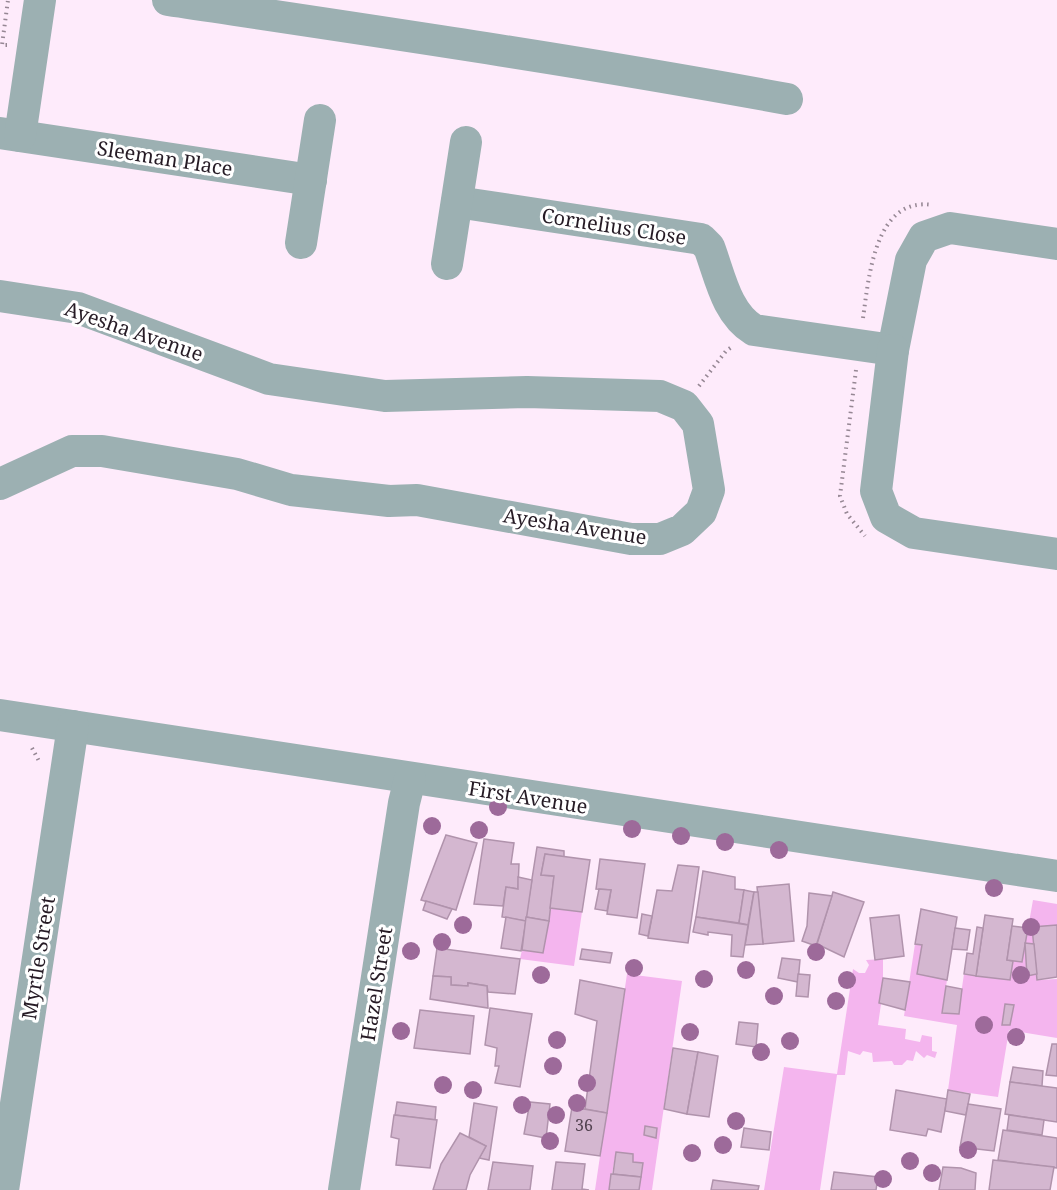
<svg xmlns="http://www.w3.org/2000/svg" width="1057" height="1190" font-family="'Noto Serif',serif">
  <rect width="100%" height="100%" fill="#feebfb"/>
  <g fill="#f4b5ee" fill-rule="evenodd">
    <path d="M1033,900L1057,904V926L1033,927L1034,944H1025L1027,975L1037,974L1038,980L1057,979V1038L1009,1030L998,1097L948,1090L957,1025L904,1016L915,944L922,945L917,974L947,980L942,1013L958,1014L964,974L1010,980L1013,961L1022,962ZM1005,1004L1014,1006L1010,1025L1002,1024Z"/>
    <path d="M550,908L582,912L574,966L520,959L522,950L543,953Z"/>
    <path d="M883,959V978L879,1003L881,1004L878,1025L906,1029L905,1039L920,1042L922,1035L932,1037V1051L937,1052L935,1058L927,1055L924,1058L916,1051L913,1061L907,1060L902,1065H894L892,1061L873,1062L872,1053L863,1051L860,1055L848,1051L845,1075H837L820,1190H764L784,1067L837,1074L853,969L859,973H865L869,965L866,960Z"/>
    <path d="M627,974L682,981L652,1190H639L643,1163L633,1162V1154L616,1152L609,1190H595Z"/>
  </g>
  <g fill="#d4b7d0" stroke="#b093ac" stroke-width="1.5">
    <path d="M446,835L477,843L456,910L421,900Z"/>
    <path d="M484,839L514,843L511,864H519L518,889L506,887L503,906L474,904Z"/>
    <path d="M537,847L564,851V857L545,854L541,875L554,876L549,921L526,917Z"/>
    <path d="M545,854L590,860L582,912L550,908L554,876L541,875Z"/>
    <path d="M600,859L645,864L637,918L607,914L611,890L596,889Z"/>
    <path d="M678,865L699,867L688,943L648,938L657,890L672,891Z"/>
    <path d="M703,871L735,877V889L744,890L739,923L696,917Z"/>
    <path d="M518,877L532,880L526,921L502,917L506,887L518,889Z"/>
    <path d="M789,884L794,941L763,944L757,887Z"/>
    <path d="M599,889L611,890L607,911L595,909Z"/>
    <path d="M744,890L754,892L748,925L739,923Z"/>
    <path d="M754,892H758L763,944L745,945Z"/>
    <path d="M833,892L864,902L844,957L817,944Z"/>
    <path d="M809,893L832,896L816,946L802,941L807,926Z"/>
    <path d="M426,901L452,909L447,919L423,910Z"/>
    <path d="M921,909L957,917L947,980L917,974L922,945L915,944Z"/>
    <path d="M642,914L652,916L648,936L639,934Z"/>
    <path d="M899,915L904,956L875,960L870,918Z"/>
    <path d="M985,915L1013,919L1007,960L1013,961L1010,980L976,976Z"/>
    <path d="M506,917L526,921L521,951L501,948Z"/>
    <path d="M526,917L549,921L543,953L522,950Z"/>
    <path d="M696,917L748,925L743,957L731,956L732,935L708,932V935L693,932Z"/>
    <path d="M1057,925V977L1037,980L1032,927Z"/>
    <path d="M1012,926L1028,928L1022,962L1007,960Z"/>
    <path d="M977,927L983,928L976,976L964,974L967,953L973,954Z"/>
    <path d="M955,928L970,930L967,950L952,949Z"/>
    <path d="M1025,943L1034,944L1037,974L1027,976Z"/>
    <path d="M437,948L520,959L515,994L488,992L487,986L468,983V986L451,985V977L433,976Z"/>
    <path d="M582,949L612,953L610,963L580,959Z"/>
    <path d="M782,958L800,960L798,982L778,978Z"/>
    <path d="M798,974L810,975L808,997L796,996Z"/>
    <path d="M433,976L451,977V985L468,986V983L487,986L488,1008L430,999Z"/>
    <path d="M883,978L910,982L905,1010L879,1003Z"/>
    <path d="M580,980L625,989L607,1113L585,1109L597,1021L575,1014Z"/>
    <path d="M946,986L962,989L959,1014L942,1013Z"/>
    <path d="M1005,1004L1014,1005L1010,1025H1002Z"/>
    <path d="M490,1008L532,1014L520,1087L495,1083L499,1066H495L497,1048L485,1045Z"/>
    <path d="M420,1010L474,1016L470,1054L414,1048Z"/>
    <path d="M739,1022L758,1024L756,1047L736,1044Z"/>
    <path d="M1052,1044H1057V1076L1046,1075Z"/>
    <path d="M673,1048L698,1052L687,1114L664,1109Z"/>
    <path d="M698,1052L718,1056L709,1117L687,1114Z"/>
    <path d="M1013,1067L1043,1071L1042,1086L1010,1082Z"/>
    <path d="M1010,1082L1057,1088V1122L1005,1114Z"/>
    <path d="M896,1090L947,1099L941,1132L928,1129L926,1136L890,1130Z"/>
    <path d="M948,1090L970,1094L966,1115L945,1111Z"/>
    <path d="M397,1102L436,1107L435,1120L395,1115Z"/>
    <path d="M530,1102L550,1104L546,1138L524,1134Z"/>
    <path d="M474,1103L497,1107L489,1160L479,1158L486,1146L469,1137Z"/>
    <path d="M968,1104L1001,1109L994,1151L960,1147Z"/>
    <path d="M572,1107L607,1113L600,1156L565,1151Z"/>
    <path d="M394,1115L437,1120L430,1168L396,1165L399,1139L391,1137Z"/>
    <path d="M1009,1115L1044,1120L1042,1135L1007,1130Z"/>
    <path d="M645,1126L657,1128L656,1138L644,1135Z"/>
    <path d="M744,1128L771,1132L769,1150L741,1147Z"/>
    <path d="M1003,1130L1057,1138V1168L998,1160Z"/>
    <path d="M460,1133L486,1146L470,1175L466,1190H433L441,1164Z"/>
    <path d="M616,1152L633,1154V1162L643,1163L641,1177L613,1174Z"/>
    <path d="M993,1160L1054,1167L1050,1190H989Z"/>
    <path d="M493,1162L533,1166L530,1190H488Z"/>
    <path d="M556,1162L585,1164L582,1189L589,1190H552Z"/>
    <path d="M943,1167L961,1168L976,1173L975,1190H939Z"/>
    <path d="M834,1172L878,1177L876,1190H831Z"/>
    <path d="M611,1174L641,1177L639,1190H609Z"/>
    <path d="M713,1180L759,1186L758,1190H711Z"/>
  </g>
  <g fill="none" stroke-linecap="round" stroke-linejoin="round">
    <g stroke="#968794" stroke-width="4" stroke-dasharray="1.5 4.5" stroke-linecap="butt">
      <path d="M7,45H2L8,0"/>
      <path d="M863,318C869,276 875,196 933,205"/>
      <path d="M856,370L840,496L847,514L865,536"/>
      <path d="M699,386L726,351L733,346"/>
      <path d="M32,748L40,763"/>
    </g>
    <g stroke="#9cb0b2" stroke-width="32">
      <path d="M168,0C375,31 582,61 787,99"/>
      <path d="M0,133L311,180"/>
      <path d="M20,136L40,0"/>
      <path d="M457,202L701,239L709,247C720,276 726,313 754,330L893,350L911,260L924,237L950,228L1057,244"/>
      <path d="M301,243L320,120"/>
      <path d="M447,264L466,142"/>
      <path d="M0,296L78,308L269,379L385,396L527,392L660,396L684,406L698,424L709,490L701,512L682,530L660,539H631L417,500L389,501L291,490L237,474L102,451H72L0,484"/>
      <path d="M893,350L876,491L886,517L914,533L1057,554"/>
      <path d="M0,715L1057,876"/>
      <path d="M3,1190L73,726"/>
      <path d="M344,1190L404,803L410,779"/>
    </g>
  </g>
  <g fill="#9d6a9a">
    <circle cx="498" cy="807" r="9"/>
    <circle cx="432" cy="826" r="9"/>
    <circle cx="632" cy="829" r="9"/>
    <circle cx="479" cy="830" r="9"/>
    <circle cx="681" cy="836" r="9"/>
    <circle cx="725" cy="842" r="9"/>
    <circle cx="779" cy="850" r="9"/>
    <circle cx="994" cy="888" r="9"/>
    <circle cx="463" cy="925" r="9"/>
    <circle cx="1031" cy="927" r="9"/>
    <circle cx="442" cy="942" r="9"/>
    <circle cx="411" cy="951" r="9"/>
    <circle cx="816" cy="952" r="9"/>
    <circle cx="634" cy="968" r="9"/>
    <circle cx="746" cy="970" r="9"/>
    <circle cx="541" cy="975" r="9"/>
    <circle cx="1021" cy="975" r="9"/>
    <circle cx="704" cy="979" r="9"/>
    <circle cx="847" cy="980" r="9"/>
    <circle cx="774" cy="996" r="9"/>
    <circle cx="836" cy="1001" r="9"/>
    <circle cx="984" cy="1025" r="9"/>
    <circle cx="401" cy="1031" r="9"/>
    <circle cx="690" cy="1032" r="9"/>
    <circle cx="1016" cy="1037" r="9"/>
    <circle cx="557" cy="1040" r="9"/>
    <circle cx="790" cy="1041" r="9"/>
    <circle cx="761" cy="1052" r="9"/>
    <circle cx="553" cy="1066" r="9"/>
    <circle cx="587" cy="1083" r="9"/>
    <circle cx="443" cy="1085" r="9"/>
    <circle cx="473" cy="1090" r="9"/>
    <circle cx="577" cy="1103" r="9"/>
    <circle cx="522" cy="1105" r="9"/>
    <circle cx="556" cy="1115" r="9"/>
    <circle cx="736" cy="1121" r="9"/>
    <circle cx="550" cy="1141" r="9"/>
    <circle cx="723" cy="1145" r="9"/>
    <circle cx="968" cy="1150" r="9"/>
    <circle cx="692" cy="1153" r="9"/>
    <circle cx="910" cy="1161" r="9"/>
    <circle cx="932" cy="1173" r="9"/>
    <circle cx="883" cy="1179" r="9"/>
  </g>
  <g text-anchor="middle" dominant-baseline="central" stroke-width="6" stroke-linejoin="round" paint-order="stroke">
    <g font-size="16" fill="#524250">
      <text x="584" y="1125">36</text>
    </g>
    <g font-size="20" fill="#261b25" stroke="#fff">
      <text transform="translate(165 158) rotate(9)">Sleeman Place</text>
      <text transform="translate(614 226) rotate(9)">Cornelius Close</text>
      <text transform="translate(134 331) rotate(19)">Ayesha Avenue</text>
      <text transform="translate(575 526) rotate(9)">Ayesha Avenue</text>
      <text transform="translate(528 797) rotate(9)">First Avenue</text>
      <text transform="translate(38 958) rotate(-81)">Myrtle Street</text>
      <text transform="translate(376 984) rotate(-81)">Hazel Street</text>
    </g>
  </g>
</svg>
